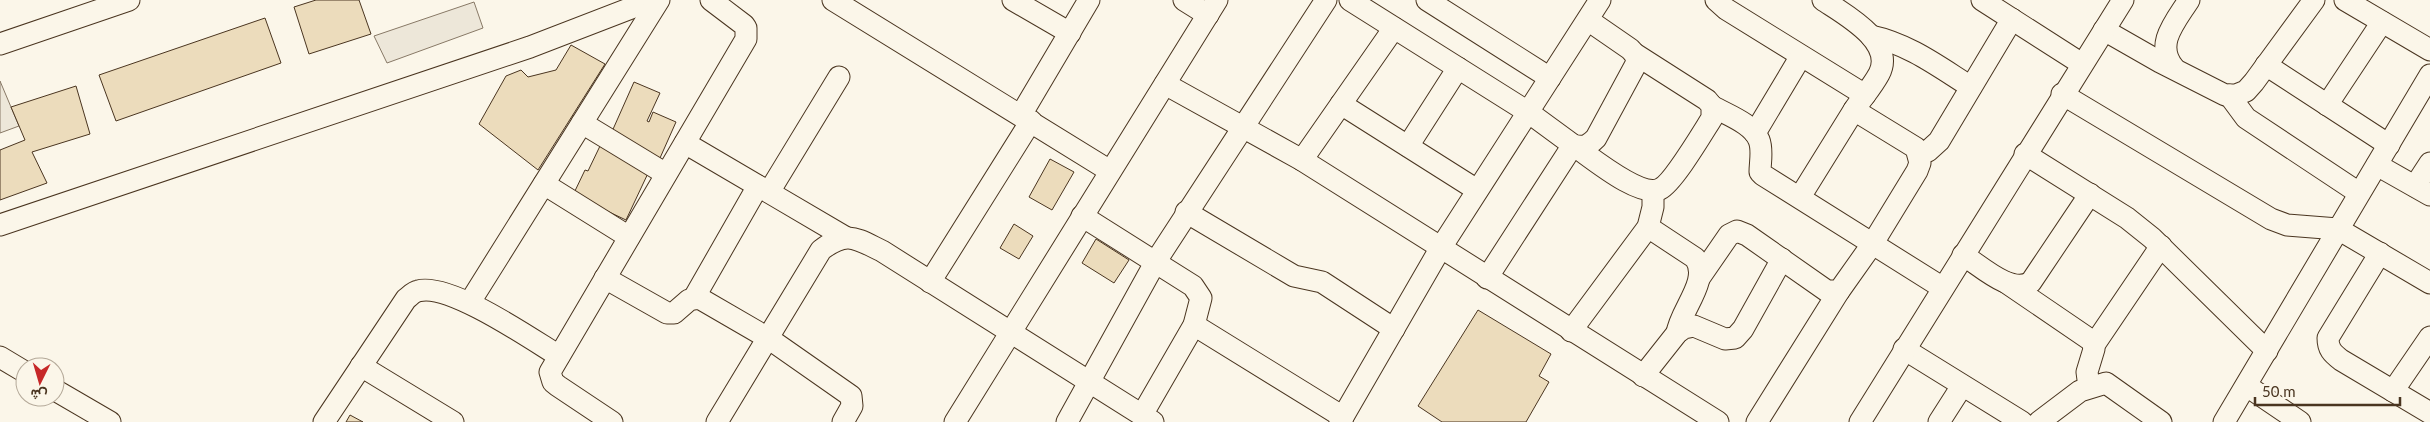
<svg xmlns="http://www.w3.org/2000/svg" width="2430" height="422" font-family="Lato,Vazirmatn,sans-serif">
  <rect width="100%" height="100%" fill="#fbf6e9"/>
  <g fill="#ede7d9" stroke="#887966">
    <path d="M474,2L483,28L387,63L374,36Z"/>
    <path d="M0,81L19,126L0,133Z"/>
  </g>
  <g fill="#ecdcbc" stroke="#4a3520">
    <path d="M316,0H359L371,34L309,54L294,7Z"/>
    <path d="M265,18L281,63L116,121L99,75Z"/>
    <path d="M571,45L605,64L538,170L479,124L506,76L521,70L528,77L556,70Z"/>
    <path d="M634,82L660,93L647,121L649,122L653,112L676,122L660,158L610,136Z"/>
    <path d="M76,86L90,134L32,152L47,183L0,200V150L25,140L11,107Z"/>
    <path d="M600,146L650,169L626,220L573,195L585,170L588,171Z"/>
    <path d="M1050,159L1074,172L1052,210L1029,197Z"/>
    <path d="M1014,224L1033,236L1019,259L1000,248Z"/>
    <path d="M1096,239L1129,260L1114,283L1082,263Z"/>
    <path d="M1478,310L1551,354L1539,376L1549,382L1526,422H1442L1418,406Z"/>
    <path d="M350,415L363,422H346Z"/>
  </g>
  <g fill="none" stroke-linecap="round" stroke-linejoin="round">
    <defs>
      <g id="minor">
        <path d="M833,0L1110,171"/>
        <path d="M1013,0L1070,33"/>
        <path d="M1184,0L1208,15"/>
        <path d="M1350,0L1528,112L1573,145C1584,148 1588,146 1596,138L1636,64C1637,57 1635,54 1630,49L1588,20"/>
        <path d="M1427,0L1550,78"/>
        <path d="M1716,0L1726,9L1865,95"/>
        <path d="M1982,0L2082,64"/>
        <path d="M2345,0L2430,50"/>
        <path d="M2104,30L2160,62L2225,95H2236L2246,91L2254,82L2314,0"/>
        <path d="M1871,36C1909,44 1939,67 1971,87"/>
        <path d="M0,44L129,0"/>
        <path d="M2266,65L2389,145"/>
        <path d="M2174,68C2154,45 2175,22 2189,0"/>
        <path d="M1165,84L1302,160L1718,422"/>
        <path d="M2062,94L2271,219L2287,225L2338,229L2430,283"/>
        <path d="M2229,95L2246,118L2359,193"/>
        <path d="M1341,104L1477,190"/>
        <path d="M2327,105L2382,22"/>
        <path d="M1712,106C1727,115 1752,123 1759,140C1763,150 1760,162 1760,172L1763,175L1943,288"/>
        <path d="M1021,115L1089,0"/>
        <path d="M582,123L666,174"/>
        <path d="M1755,133L1801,56"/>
        <path d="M685,143L845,237"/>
        <path d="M1408,146L1458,68"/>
        <path d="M2025,154L2127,218L2152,238L2267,351"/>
        <path d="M1919,155L1928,151L1939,141L2012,19"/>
        <path d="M1302,160L1394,28"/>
        <path d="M2377,165L2430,195"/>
        <path d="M544,184L629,237"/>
        <path d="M2415,186L2430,163"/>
        <path d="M769,192L839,77"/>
        <path d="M1800,197L1854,110"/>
        <path d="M1186,212L1294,276L1322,282L1394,329"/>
        <path d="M1082,216L1193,286L1201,298L1194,325L1142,415"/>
        <path d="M0,225L530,47L652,0"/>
        <path d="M1648,227L1695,258C1711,280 1680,310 1677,333"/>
        <path d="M2380,253L2328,338C2328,349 2332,353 2341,360L2430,413"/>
        <path d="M1963,255C1981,266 2011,295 2031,282L2090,194"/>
        <path d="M1700,277L1729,235L1737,231L1747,235L1827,291H1839L1873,243L1917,171L1920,163L1916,148L1854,110C1862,98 1872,87 1879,74C1896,42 1844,14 1823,0"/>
        <path d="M605,278L667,313H674L689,300L699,298L768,338L851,396L852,406L843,422"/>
        <path d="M1487,278L1573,145C1591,157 1639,198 1660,189C1673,183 1703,132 1712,118V106L1707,100L1635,54"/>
        <path d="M930,282L1031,121"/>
        <path d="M2007,283L2092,341L2094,349L2087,372L2089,387"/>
        <path d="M694,298L758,186"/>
        <path d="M470,302L659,0"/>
        <path d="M1194,325L1343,417"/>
        <path d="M1571,331L1648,227L1653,207V191"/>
        <path d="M2094,345L2161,246"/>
        <path d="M1904,349L2022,422"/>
        <path d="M0,357L25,372"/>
        <path d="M361,366L453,422"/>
        <path d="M1643,376L1677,333L1684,328L1694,326L1725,339L1735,338L1743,329L1782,259"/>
        <path d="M2247,386L2300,422"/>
        <path d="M55,390L110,422"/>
        <path d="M2393,391L2430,337"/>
        <path d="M324,422L406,299C410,296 413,292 418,291C449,282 531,339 559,356"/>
        <path d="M612,422L558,386L553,382L550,372L746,39V28L744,25L711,0"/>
        <path d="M717,422L821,250C847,230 855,238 882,251L1153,422"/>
        <path d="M955,422L1217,0"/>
        <path d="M1067,422L1156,261L1326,0"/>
        <path d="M1340,422L1440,249L1600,0"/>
        <path d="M1757,422L1839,291"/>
        <path d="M1860,422L2123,0"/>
        <path d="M1939,422L1962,386"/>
        <path d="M2039,422L2080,391L2106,383L2161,422"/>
        <path d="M2224,422L2430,75"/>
      </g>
    </defs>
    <use href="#minor" stroke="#4a3520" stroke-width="23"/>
    <use href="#minor" stroke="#fbf6e9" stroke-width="21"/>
  </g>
  <g transform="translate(40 382) rotate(185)"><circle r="24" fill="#fbf6e9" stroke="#b4a999"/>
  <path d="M0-4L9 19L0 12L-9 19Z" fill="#c62828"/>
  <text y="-8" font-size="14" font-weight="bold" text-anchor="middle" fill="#4a3520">ش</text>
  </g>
  <path d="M2255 397v8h145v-8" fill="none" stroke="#4a3520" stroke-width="2.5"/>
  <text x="2262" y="397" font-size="15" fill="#4a3520" stroke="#fbf6e9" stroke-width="4" paint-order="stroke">50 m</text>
</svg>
